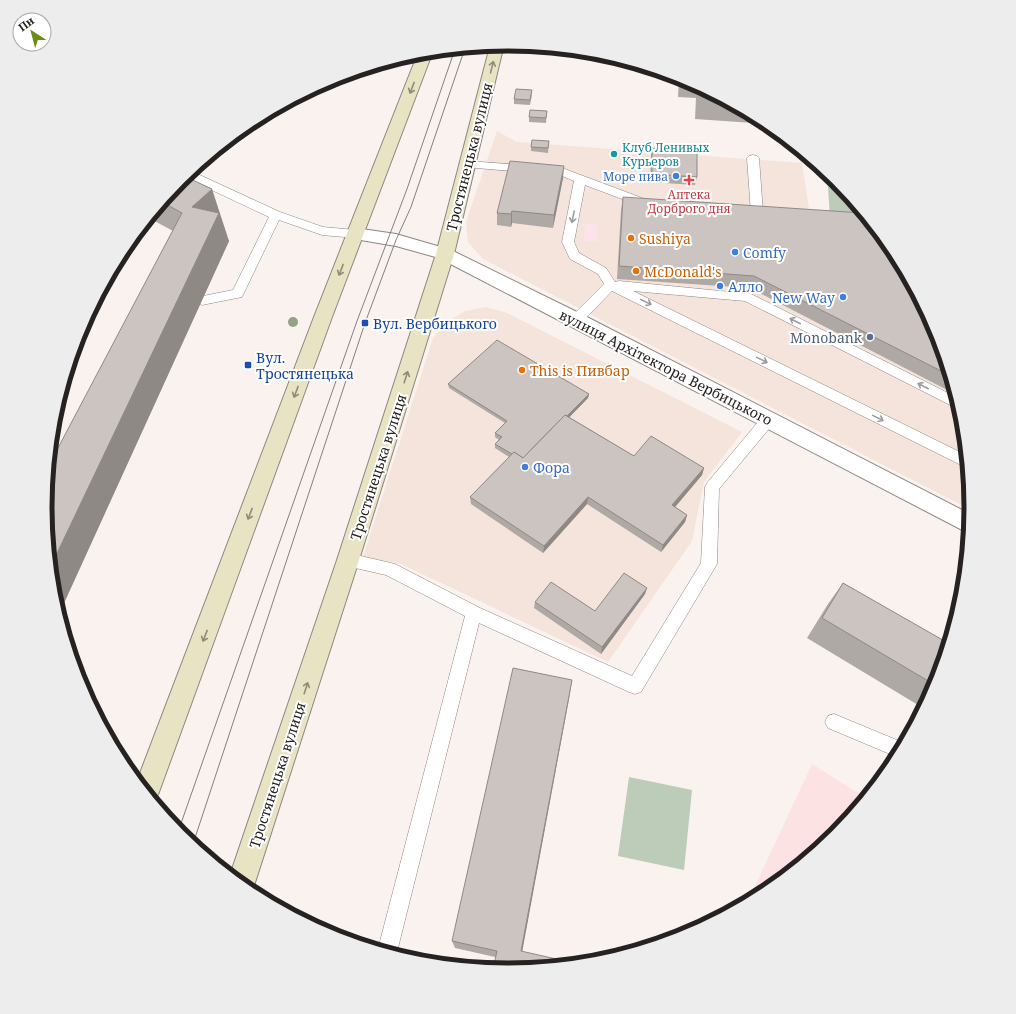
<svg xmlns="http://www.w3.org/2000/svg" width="1016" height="1014" font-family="'Noto Serif',serif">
  <rect width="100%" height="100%" fill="#faf2ee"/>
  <g fill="#f4e4dc">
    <path d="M497,131L517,142L802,163L810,215L893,250L936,330L962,417L971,510L483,259L468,242L466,222Z"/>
    <path d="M486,307L507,313L742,432L704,482L692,541L608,662L401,564L363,557L433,338L447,322L465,311Z"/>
  </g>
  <path fill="#fce2e9" d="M585,224L598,225L597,242L584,241Z"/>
  <path fill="#fde2e3" d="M812,764L866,798L835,835L765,892L748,901Z"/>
  <g fill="#bdccb8">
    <path d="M827,173L836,180L869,220L830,217Z"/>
    <path d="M629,777L692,790L684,870L618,856Z"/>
  </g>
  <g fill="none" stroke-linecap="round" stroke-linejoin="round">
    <defs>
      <g id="service">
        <path d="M753,155L757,156L759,158L763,213L761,216H753L751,213L747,158L749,156Z"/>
        <path d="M468,161L562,168L650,201L652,204L650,207L646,208L585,185L574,242L579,253L606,268L615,282L619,281L751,294L956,397L960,409H958L745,301L633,291L966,455L967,468L612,291L581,323L576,325L571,323L570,320L571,317L604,284L598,274L570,259L562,242L574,181L560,175L464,167L462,165L464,163Z"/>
        <path d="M191,171L280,212L323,227L355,230L359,231L361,234L359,237L355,238L322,235L279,220L242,297L202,305L198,303L196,300L198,297L233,290L269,217L184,177Z"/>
        <path d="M768,414L773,416L775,420L773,424L719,489L717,564L641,692L635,694L629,692L479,623L397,952L396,955L378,949L465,616L386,575L342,565L340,560L342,555L348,553L395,564L480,608L632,676L701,563L705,487L707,483L763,416Z"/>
        <path d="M834,714L904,743L897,757L828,728L825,722L828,716Z"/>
      </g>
      <path id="tertiary" d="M355,228L396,234L451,250L583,315L970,514L968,533L439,258L396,246L349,238L346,234L349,230Z"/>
      <g id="secondary">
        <path d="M504,44L454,254L359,560L252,892L230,875L337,560L436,254L490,46Z"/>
        <path d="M433,51L332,317L159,792L154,802L137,781L314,317L418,53Z"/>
      </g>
    </defs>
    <use href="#service" stroke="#8d8682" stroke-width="1"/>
    <use href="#tertiary" stroke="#8d8682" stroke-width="2"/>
    <use href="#secondary" stroke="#8d8682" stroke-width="2"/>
    <use href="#service" fill="#fff" fill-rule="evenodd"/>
    <use href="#tertiary" fill="#fff" fill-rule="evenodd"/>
    <use href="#secondary" fill="#e8e3c3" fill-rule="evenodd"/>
    <g stroke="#85807d" stroke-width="1">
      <path d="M178,832L357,321L407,189L455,49"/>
      <path d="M193,844L365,323L396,240L411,207L465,48"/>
    </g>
  </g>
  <circle fill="#93a187" cx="293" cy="322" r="5"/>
  <g fill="#afa9a5">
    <path d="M612,57L639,65L612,63Z"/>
    <path d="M679,77L685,79L765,122L768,124L695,119L696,98L678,97Z"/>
    <path d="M532,95L530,105L514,104V99Z"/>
    <path d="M547,111L546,123L529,122V117Z"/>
    <path d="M549,141L548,153L531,151V147Z"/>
    <path d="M652,148L697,177L695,185L650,182L651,157Z"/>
    <path d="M563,178L553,228L512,223L511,227L497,225V213Z"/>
    <path d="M181,179L229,241L59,614L54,597L173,231L149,218Z"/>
    <path d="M623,197L936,330L955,394L750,288L617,279L621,210Z"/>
    <path d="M448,384L589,394L588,398L569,417L634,456L704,468L702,475L675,507L687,515L685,522L661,552L587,504L543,553L471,504L470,497L509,457L495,448V444L499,440L495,437V433L505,423L449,388Z"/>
    <path d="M843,583L936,684L923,708L807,638L828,604Z"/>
    <path d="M645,594L601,654L534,608L535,602L595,611Z"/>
    <path d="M572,680L522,951L495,957L455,948L452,941Z"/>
  </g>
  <g fill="#8f8986">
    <path d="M564,166L563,178L553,228L554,215Z"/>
    <path d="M212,189L229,241L59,614L54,597L51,566L192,207Z"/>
    <path d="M512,211V223L511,227V214Z"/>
    <path d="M589,394L588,398L523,465V461Z"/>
    <path d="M704,468L702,475L670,513L672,505Z"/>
    <path d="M588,497L587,504L543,553L544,546Z"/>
    <path d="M687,515L685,522L661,552L663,545Z"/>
    <path d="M647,588L645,594L601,654L602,647Z"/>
    <path d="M572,680L569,699L521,958V951Z"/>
  </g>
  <g fill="#ccc4c0" stroke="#8f8986">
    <path d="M516,89L532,90L530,100L514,99Z"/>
    <path d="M530,110L547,111L546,118L529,117Z"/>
    <path d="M532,140L549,141L548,148L531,147Z"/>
    <path d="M652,148L697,151V177L652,174Z"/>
    <path d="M510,161L564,166L554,215L512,211L511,214L497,213Z"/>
    <path d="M184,176L212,189L192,207L219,213L51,566L45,507L49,465L182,213L162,202L181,179Z"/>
    <path d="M623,197L863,213L893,250L936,330L949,375L754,276L619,266Z"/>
    <path d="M497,340L589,394L567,416L565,415L523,458L514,452L512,454L495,444L502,437L495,433L507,421L448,384Z"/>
    <path d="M565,415L634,456L651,436L704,468L672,505L687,515L663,545L588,497L544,546L470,497L514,452L523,458Z"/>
    <path d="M624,573L647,588L602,647L535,602L551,582L595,611Z"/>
    <path d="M843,583L948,643L935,685L822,618Z"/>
    <path d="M513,668L572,680L521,951L565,961V964L508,970L493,969L497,951L452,941Z"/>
  </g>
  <defs><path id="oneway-shaft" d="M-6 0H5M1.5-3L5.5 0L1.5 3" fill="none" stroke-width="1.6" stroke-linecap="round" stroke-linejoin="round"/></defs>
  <g stroke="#908c7a">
    <use href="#oneway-shaft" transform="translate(492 67) rotate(-76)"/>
    <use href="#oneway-shaft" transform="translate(412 88) rotate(111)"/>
    <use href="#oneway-shaft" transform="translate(341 270) rotate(111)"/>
    <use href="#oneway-shaft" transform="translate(406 377) rotate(-72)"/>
    <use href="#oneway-shaft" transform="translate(296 392) rotate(111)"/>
    <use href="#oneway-shaft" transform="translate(250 514) rotate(111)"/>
    <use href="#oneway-shaft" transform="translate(205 636) rotate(111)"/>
    <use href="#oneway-shaft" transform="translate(306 688) rotate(-72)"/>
  </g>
  <g stroke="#9d9c9b">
    <use href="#oneway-shaft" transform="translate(573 217) rotate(101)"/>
    <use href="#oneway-shaft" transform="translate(646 302) rotate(26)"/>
    <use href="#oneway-shaft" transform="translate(795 321) rotate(-153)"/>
    <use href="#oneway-shaft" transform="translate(762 360) rotate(26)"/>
    <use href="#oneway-shaft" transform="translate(923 386) rotate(-153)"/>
    <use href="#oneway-shaft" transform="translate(878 418) rotate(26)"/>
  </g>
  <circle fill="#0f9aa8" stroke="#fff" stroke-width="1.5" cx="614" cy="154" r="4"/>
  <g fill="#3f7fe0" stroke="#fff" stroke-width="1.5">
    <circle cx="676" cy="176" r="4"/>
    <circle cx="735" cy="252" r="4"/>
    <circle cx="720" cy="286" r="4"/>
    <circle cx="843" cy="297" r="4"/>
    <circle cx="525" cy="467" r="4"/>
  </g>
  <path fill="#e0444e" stroke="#fff" stroke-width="1.5" d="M687 174h4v4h4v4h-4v4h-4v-4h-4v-4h4z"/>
  <g fill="#e8710a" stroke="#fff" stroke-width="1.5">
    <circle cx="631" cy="238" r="4"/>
    <circle cx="636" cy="271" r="4"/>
    <circle cx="522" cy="370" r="4"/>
  </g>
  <g fill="#1a4fb4" stroke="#fff" stroke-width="1.5">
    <rect x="361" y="319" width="8" height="8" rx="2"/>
    <rect x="244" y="361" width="8" height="8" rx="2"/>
  </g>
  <circle fill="#5c6f8a" stroke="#fff" stroke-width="1.5" cx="870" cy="337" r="4"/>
  <g text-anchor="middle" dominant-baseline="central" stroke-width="4" stroke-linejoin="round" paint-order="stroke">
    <g font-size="12" fill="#0d838f" stroke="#fff" text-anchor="start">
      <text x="622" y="147">Клуб Ленивых<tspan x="622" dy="14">Курьеров</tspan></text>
    </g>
    <g font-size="12" fill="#366cbe" stroke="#fff" text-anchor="end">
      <text x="668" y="176">Море пива</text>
    </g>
    <g font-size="12" fill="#be3a42" stroke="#fff">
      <text x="689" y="194">Аптека<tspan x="689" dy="14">Дорброго дня</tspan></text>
    </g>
    <g font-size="14" fill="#252221" stroke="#fff">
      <text transform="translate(469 157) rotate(-76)">Тростянецька вулиця</text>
      <text transform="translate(666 367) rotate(27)">вулиця Архітектора Вербицького</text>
      <text transform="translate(378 467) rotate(-72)">Тростянецька вулиця</text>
      <text transform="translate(277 775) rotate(-72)">Тростянецька вулиця</text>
    </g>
    <g font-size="14" fill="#c56008" stroke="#fff" text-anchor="start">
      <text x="639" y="238">Sushiya</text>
      <text x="644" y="271">McDonald's</text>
      <text x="530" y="370">This is Пивбар</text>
    </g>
    <g font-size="14" fill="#366cbe" stroke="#fff" text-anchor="start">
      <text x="743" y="252">Comfy</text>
      <text x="728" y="286">Алло</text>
      <text x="835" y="297" text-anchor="end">New Way</text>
      <text x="533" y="467">Фора</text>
    </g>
    <g font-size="14" fill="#164399" stroke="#fff" text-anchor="start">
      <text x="373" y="323">Вул. Вербицького</text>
      <text x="256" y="357">Вул.<tspan x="256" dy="16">Тростянецька</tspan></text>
    </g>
    <g font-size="14" fill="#4e5e75" stroke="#fff" text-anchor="end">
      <text x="862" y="337">Monobank</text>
    </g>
  </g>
  <path d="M0 0H1016V1014H0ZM52 507a456 456 0 1 1 912 0a456 456 0 1 1-912 0Z" fill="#eeeded" fill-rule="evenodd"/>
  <path fill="none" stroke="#252221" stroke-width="5" d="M52 507a456 456 0 1 1 912 0a456 456 0 1 1-912 0Z"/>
  <g transform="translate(32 32) rotate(324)"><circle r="19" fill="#ffffff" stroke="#a8a7a6"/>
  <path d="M0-3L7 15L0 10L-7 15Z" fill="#6a8d15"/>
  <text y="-6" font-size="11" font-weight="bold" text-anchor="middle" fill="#252221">Пн</text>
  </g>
</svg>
